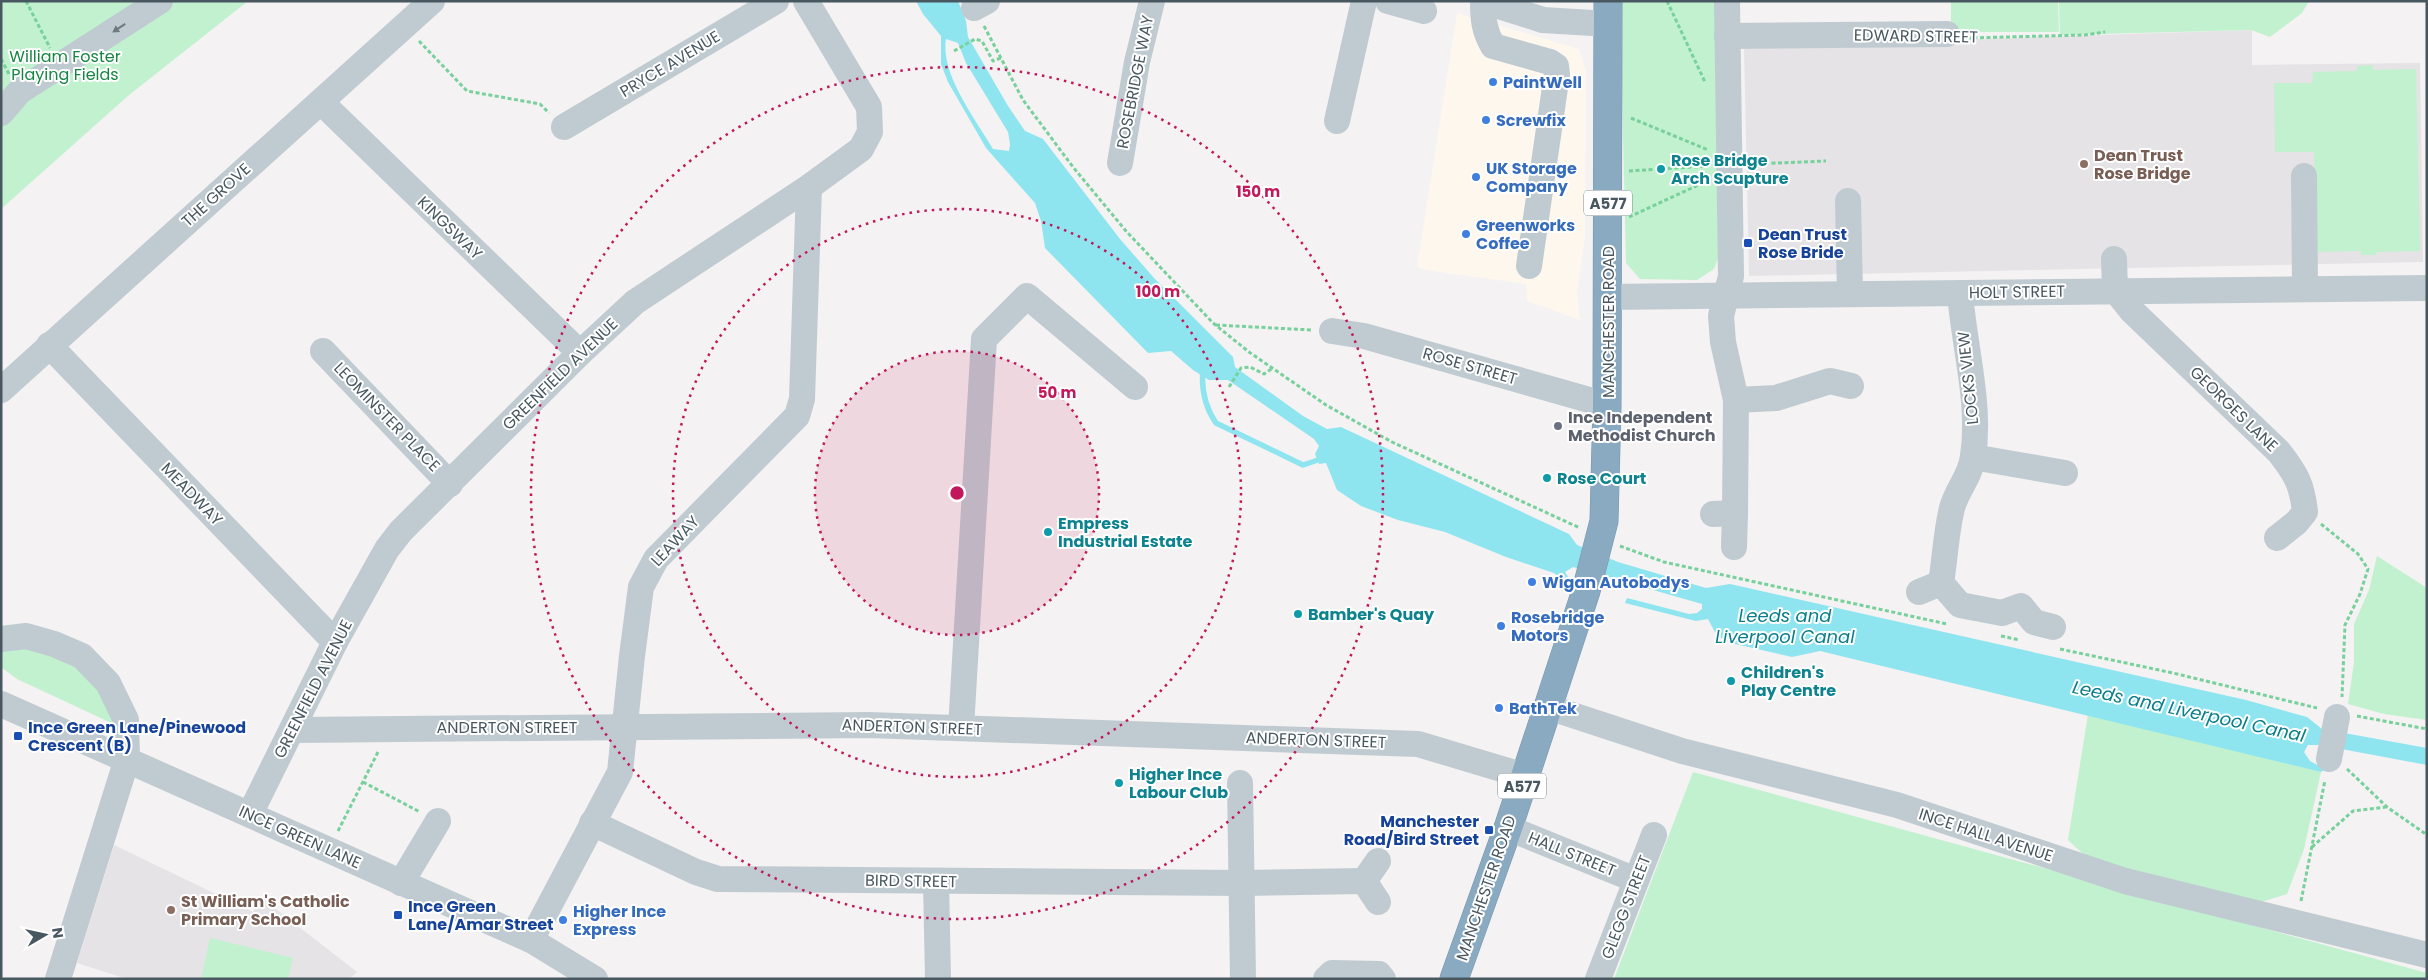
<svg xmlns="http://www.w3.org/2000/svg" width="2428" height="980" font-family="Poppins,sans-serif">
  <rect width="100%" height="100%" fill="#f4f2f2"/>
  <path fill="#fdf7ee" d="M1457,13L1579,49L1586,70L1585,236L1577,294L1580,320L1527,301L1526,284L1426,270L1417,267Z"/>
  <g fill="#e5e3e5">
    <path d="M2252,30V65L2420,63L2423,262L1749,276L1744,47Z"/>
    <path d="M114,845L253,912L263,899L357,972L349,979H127L77,963Z"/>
  </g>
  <g fill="#c1f1cf">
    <path d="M1,1H248L129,95L1,209Z"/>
    <path d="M1620,1H1718L1719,256L1714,269L1697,280L1640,279L1626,263Z"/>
    <path d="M1951,1H2058L2059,32H1951Z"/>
    <path d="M2059,1H2309L2302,13L2270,37L2251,30L2060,35Z"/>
    <path d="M2373,65V70L2416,69L2420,251L2376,252V255H2361V251L2316,252L2314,152H2275L2274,83H2312L2313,72L2357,71V66Z"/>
    <path d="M2377,556L2427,588V720L2384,714L2348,704L2354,662V624L2369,590Z"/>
    <path d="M31,647L77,667L96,684L120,727L17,679L1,667V650Z"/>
    <path d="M2088,714L2321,772L2304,849L2287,894L2251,905L2138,878L2082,853L2068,840Z"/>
    <path d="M1693,772L2427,973V979H1614Z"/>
    <path d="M210,938L293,958L288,979H201Z"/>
  </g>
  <path fill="#8ee5ef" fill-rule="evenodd" d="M916,1H958L966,21L968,37L1008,106L1025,131L1043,139L1120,239L1154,278L1233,357L1235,367L1303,416L1327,429L1341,427L1569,534L1577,545L1618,562L1706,588L1730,584L2246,700L2307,717L2322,729L2427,748V765L2320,745H2308L2304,752L2310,761L2325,769L2321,772L1820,651L1792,657L1731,643L1717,636L1708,619L1696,621L1625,603L1627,598L1689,614L1697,613L1702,609V604L1573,567L1565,572L1570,580L1565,581L1554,573L1506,557L1445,532L1398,520L1361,506L1337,490L1326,463L1319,464L1315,454L1319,446L1314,439L1228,380H1209L1193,370L1171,351L1148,353L1045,248L1041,221L1035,203L986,148L948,82L941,64V36L923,14ZM946,39L958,43L966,63L1008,132L1010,144L1009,151L993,149C976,120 940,74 946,39Z"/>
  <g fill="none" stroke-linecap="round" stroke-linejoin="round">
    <path stroke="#8ee5ef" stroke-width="5.5" d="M1203,369C1201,389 1205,407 1216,423L1303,465L1318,460L1322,455"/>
    <defs>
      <path id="highway" d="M1454,979L1508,828L1548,707L1586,591L1604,521L1607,405L1608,1"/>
    </defs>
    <use href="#highway" stroke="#7596ad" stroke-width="29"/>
    <g stroke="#78d19c" stroke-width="3" stroke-dasharray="4 2.5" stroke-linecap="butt">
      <path d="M26,1L50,48"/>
      <path d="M1667,1L1705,82"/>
      <path d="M984,26L1023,100L1073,167L1126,231L1213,323L1249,352L1326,405L1392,442L1580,528"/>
      <path d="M1967,38L2085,35L2105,32"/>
      <path d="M419,41L467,91L540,104L549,113"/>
      <path d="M954,51L975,39L982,41L993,61L1001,58"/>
      <path d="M1,59L9,74"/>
      <path d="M1631,118L1708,150"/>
      <path d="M1752,164L1826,161"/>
      <path d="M1629,171L1708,166"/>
      <path d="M1629,217L1707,181"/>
      <path d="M1216,325L1312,330"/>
      <path d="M1229,387L1241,368L1250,367L1264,374L1273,368"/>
      <path d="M2321,524L2358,554L2368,569L2360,594L2345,625L2342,697"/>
      <path d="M1620,546L1664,562L1947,624"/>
      <path d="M2001,636L2020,640"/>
      <path d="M2060,649L2173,673L2317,708"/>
      <path d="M2357,716L2427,729"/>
      <path d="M2347,769L2387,807L2427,835"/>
      <path d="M363,782L420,812"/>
      <path d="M338,831L378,752"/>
      <path d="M2312,847L2353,811L2386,807"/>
      <path d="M2301,901L2325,780"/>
    </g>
    <g stroke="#c0cbd1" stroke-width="26">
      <path d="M1388,1L1424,11"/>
      <path d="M1727,1L1731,276L1721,316L1723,342L1736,400L1735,513"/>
      <path d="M974,8L987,1"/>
      <path d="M1727,36L1947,34"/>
      <path d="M321,102L580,353"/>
      <path d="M1,113L20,91L160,1"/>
      <path d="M1337,121L1364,1"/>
      <path d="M564,127L776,1"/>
      <path d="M1120,163L1137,62L1152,1"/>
      <path d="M2304,176L2305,288"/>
      <path d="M1848,201L1850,294"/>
      <path d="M2114,259L2115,290L2131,310L2279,452C2296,474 2302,484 2305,512L2297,522L2277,538"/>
      <path d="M1529,266L1557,74L1556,66L1550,62L1493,46C1484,31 1483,19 1483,1L1543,20L1609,24"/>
      <path d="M1607,297L2427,288"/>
      <path d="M1332,331L1364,336L1607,405"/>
      <path d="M49,345L335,642"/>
      <path d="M323,351L450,484"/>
      <path d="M1,390L432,1"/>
      <path d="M1736,400L1776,398L1830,381L1851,386"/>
      <path d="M1973,457L2065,473"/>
      <path d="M1713,514L1735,513L1734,547"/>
      <path d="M1941,583L1960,605L2002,613L2021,606L2034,622L2053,627"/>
      <path d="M1919,592L1941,583C1945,559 1946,532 1952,508C1957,489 1971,476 1973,456C1981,404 1964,346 1960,293"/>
      <path d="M1,639L26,636L54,644L82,656L108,683L126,720L127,759L58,979"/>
      <path d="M1,704L531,940L595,979"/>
      <path d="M1548,707L1682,751L1897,805L2125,881L2427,955"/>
      <path d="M961,728L984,339L1027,296L1135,387"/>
      <path d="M293,730L869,725L1418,744L1525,776"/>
      <path d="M2329,759L2337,717"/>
      <path d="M1240,783L1243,979"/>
      <path d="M250,814L335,642L387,549L401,531L580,353L635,302L809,187L861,149L870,132L869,107L806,1"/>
      <path d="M592,823L696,872L718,879L1241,883L1364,881L1378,902"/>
      <path d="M1508,828L1636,880"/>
      <path d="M936,881L938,979"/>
      <path d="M1364,881L1378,861"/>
      <path d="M401,883L438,821"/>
      <path d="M531,940L620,772L632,656L641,587L656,559L797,416L802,399L809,187"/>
      <path d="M1326,979L1332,973L1379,974L1383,979"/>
      <path d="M1598,979L1654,835"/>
    </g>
    <use href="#highway" stroke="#8aaac1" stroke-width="28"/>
  </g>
  <defs><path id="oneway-solid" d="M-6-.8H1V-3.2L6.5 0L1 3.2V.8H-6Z" transform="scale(1.25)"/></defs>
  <use fill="#6d7a82" href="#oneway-solid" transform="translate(119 28) rotate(147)"/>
  <circle cx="957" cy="493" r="142" fill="#c2185b" fill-opacity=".12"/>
  <g fill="none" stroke="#c2185b" stroke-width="2.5" stroke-dasharray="2.5 5">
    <circle cx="957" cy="493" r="142"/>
    <circle cx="957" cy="493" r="284"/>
    <circle cx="957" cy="493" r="426"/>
  </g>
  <g fill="#3f7fe0" stroke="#fff" stroke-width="2">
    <circle cx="1493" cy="82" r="5"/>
    <circle cx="1486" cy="120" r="5"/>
    <circle cx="1476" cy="177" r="5"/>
    <circle cx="1466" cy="234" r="5"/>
    <circle cx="1532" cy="582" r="5"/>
    <circle cx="1501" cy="626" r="5"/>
    <circle cx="1499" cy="708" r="5"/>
    <circle cx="563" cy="920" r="5"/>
  </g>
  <g fill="#8d6e63" stroke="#fff" stroke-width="2">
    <circle cx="2084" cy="164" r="5"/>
    <circle cx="171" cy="910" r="5"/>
  </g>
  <g fill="#0f9aa8" stroke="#fff" stroke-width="2">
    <circle cx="1661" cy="169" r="5"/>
    <circle cx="1547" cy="478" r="5"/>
    <circle cx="1048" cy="532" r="5"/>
    <circle cx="1298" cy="614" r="5"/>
    <circle cx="1731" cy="681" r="5"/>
    <circle cx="1119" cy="783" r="5"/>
  </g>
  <g fill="#1a4fb4" stroke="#fff" stroke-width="2">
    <rect x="1743" y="238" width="10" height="10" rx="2.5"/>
    <rect x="13" y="731" width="10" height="10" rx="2.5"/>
    <rect x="1484" y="825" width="10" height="10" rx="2.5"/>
    <rect x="393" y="910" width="10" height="10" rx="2.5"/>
  </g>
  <circle fill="#6b7280" stroke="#fff" stroke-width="2" cx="1558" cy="426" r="5"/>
  <g text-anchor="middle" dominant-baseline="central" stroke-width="4" stroke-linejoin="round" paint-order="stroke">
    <g fill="#fff" stroke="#808a90" stroke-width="1">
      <rect x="1584" y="190.5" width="48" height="25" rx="4"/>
      <rect x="1498" y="773.5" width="48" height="25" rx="4"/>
    </g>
    <g font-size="15" font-weight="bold" fill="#495860">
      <text x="1608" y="203">A577</text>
      <text x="1522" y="786">A577</text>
    </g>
    <g font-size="16" fill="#495860" stroke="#fff">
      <text transform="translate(1916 36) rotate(1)">EDWARD STREET</text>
      <text transform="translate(670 64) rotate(-31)">PRYCE AVENUE</text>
      <text transform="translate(1135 82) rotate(-79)">ROSEBRIDGE WAY</text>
      <text transform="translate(216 195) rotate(-42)">THE GROVE</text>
      <text transform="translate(450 228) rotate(44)">KINGSWAY</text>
      <text transform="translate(2017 292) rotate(-1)">HOLT STREET</text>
      <text transform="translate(1608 322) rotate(-90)">MANCHESTER ROAD</text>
      <text transform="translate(1470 366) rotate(16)">ROSE STREET</text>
      <text transform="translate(560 374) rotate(-44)">GREENFIELD AVENUE</text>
      <text transform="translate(1968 378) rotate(-96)">LOCKS VIEW</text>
      <text transform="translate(2234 409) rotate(44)">GEORGES LANE</text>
      <text transform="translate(387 417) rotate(46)">LEOMINSTER PLACE</text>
      <text transform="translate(192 494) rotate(46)">MEADWAY</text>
      <text transform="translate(675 541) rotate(-47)">LEAWAY</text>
      <text transform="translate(313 689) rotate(-63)">GREENFIELD AVENUE</text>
      <text x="507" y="727">ANDERTON STREET</text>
      <text transform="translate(912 727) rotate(2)">ANDERTON STREET</text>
      <text transform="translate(1316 740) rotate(2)">ANDERTON STREET</text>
      <text transform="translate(1986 835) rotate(18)">INCE HALL AVENUE</text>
      <text transform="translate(300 837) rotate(24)">INCE GREEN LANE</text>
      <text transform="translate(1572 854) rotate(22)">HALL STREET</text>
      <text transform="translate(911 881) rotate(1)">BIRD STREET</text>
      <text transform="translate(1486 888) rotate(-71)">MANCHESTER ROAD</text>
      <text transform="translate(1626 907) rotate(-69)">GLEGG STREET</text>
    </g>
    <g font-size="16" fill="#168642" stroke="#fff">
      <text x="65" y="56">William Foster<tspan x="65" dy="18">Playing Fields</tspan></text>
    </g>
    <g font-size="16" font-weight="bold" fill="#366cbe" stroke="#fff" text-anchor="start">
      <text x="1503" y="82">PaintWell</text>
      <text x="1496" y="120">Screwfix</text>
      <text x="1486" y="168">UK Storage<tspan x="1486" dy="18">Company</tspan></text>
      <text x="1476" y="225">Greenworks<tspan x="1476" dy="18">Coffee</tspan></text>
      <text x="1542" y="582">Wigan Autobodys</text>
      <text x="1511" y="617">Rosebridge<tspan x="1511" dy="18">Motors</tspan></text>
      <text x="1509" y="708">BathTek</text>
      <text x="573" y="911">Higher Ince<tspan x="573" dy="18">Express</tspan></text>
    </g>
    <g font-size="16" font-weight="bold" fill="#785e54" stroke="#fff" text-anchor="start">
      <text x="2094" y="155">Dean Trust<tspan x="2094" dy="18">Rose Bridge</tspan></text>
      <text x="181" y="901">St William's Catholic<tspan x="181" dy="18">Primary School</tspan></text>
    </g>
    <g font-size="16" font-weight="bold" fill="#0d838f" stroke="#fff" text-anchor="start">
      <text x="1671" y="160">Rose Bridge<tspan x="1671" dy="18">Arch Scupture</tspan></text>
      <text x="1557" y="478">Rose Court</text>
      <text x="1058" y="523">Empress<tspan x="1058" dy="18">Industrial Estate</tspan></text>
      <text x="1308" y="614">Bamber's Quay</text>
      <text x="1741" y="672">Children's<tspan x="1741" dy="18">Play Centre</tspan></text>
      <text x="1129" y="774">Higher Ince<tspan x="1129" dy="18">Labour Club</tspan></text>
    </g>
    <g font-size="16" font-weight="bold" fill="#164399" stroke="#fff" text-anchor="start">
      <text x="1758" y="234">Dean Trust<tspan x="1758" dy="18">Rose Bride</tspan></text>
      <text x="28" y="727">Ince Green Lane/Pinewood<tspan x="28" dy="18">Crescent (B)</tspan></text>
      <text x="1479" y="821" text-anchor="end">Manchester<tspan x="1479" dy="18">Road/Bird Street</tspan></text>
      <text x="408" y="906">Ince Green<tspan x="408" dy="18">Lane/Amar Street</tspan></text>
    </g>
    <g font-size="16" font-weight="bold" fill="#5b616d" stroke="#fff" text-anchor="start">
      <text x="1568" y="417">Ince Independent<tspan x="1568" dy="18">Methodist Church</tspan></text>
    </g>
    <g font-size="18" font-style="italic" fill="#0b7e8b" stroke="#fff">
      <text x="1785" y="615">Leeds and<tspan x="1785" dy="21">Liverpool Canal</tspan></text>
      <text transform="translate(2189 711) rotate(12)">Leeds and Liverpool Canal</text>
    </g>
  </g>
  <circle cx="957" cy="493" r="8" fill="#c2185b" stroke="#fff" stroke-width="2.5"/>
  <g font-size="15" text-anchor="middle" font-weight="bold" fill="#c2185b" stroke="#fff" stroke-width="4" stroke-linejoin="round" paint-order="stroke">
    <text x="1258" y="197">150 m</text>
    <text x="1158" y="297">100 m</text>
    <text x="1057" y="398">50 m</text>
  </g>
  <rect width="2428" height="980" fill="none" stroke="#495860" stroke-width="5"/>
  <g transform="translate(45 935) rotate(81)" stroke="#ffffff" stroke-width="4" paint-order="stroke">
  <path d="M0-4L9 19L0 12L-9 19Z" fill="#495860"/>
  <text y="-8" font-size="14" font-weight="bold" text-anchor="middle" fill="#495860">N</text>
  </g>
</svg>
